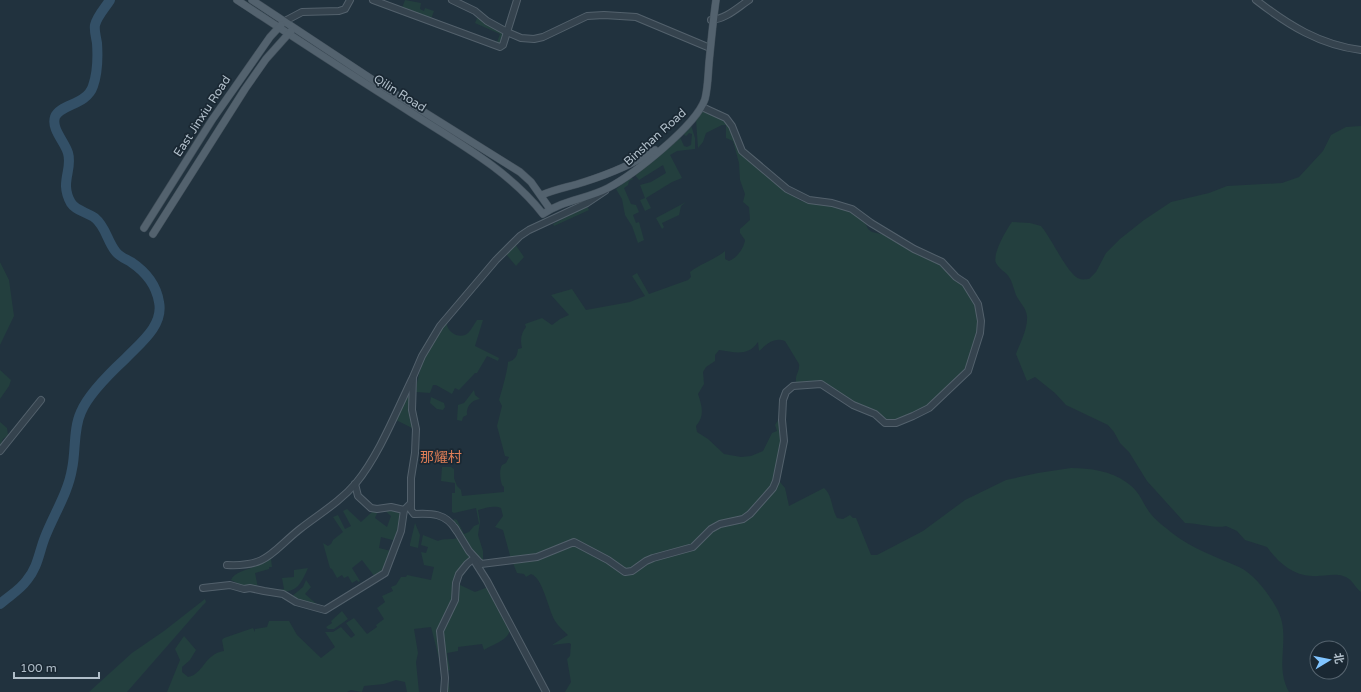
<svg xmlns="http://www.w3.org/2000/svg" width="1361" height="692" font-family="'Varela Round','Noto Sans SC',sans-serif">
  <rect width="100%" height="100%" fill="#21323e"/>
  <g fill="#233f3e">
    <path d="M405,0L421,3L420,9L424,11L425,8L434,11L431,19L402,8Z"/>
    <path d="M478,16L504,33L501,45H496L500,34L475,23Z"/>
    <path d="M702,111L727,122L737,143L773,182L801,201L826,204L853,211L864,220L868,229L872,232L886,235L941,264L951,276L966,289L975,305L980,324L968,368L929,407L890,422L813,382H796C795,375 800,371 799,364L785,341C774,337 767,344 759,351L758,342C748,357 734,352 719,350L715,355V361L706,367L703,372L704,384L698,394C702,406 705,416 696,426L697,432L708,439L724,454L741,457L751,456L763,451L772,433L777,431L775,425L780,417L783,441L773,487L743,518L720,523L692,546L625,571L574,541L546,553L511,559L503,530L495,527L503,516L501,508C495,505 485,508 478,510L480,522L478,535L483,551V562L478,559L453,523L454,519L457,520L464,534L469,532L474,526L479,524L476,508L454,513L452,512V493H455V483L441,481L442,467H451L454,469V478L457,486L461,490L462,496L504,492V487L502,485C500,479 499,470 502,465L506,463L509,457L505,456L497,426L502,406L499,400C501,394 508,369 508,362C515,360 517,357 518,349L522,348C520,340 521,333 526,327L525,324L542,318L552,325L560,319L569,315L551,295L572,289L586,310L630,302L645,296L632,276L637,273L649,294L688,280L691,277L690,272C700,264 714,260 725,251V259L729,261C737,258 744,248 745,240L740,233V229L750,220L749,207L743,202L745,194L740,180L739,163L733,141L726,138V125H722L706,133L703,142L698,148L696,120Z"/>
    <path d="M691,125L695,138V149L677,151L670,155L682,178L672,182L646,198L651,208L645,211L640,200L645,198L640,185L651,182L666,173L663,165L639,180L635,175L679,135L684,146L687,147L691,145L692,134L689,133L686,136L683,134Z"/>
    <path d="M1361,126V592C1354,587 1353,579 1343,576C1333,573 1322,577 1312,576C1292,575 1278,562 1267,547L1245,540L1237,531L1226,526C1216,529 1198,523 1185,523L1147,481L1129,452L1120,443L1114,432L1108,425L1066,405L1055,393L1035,377L1027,381L1016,354C1020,343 1028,329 1027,316C1026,308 1021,304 1017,297C1014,291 1013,283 1009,277C1006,272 999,269 996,263C992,255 1006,230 1012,222L1030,223L1041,226C1051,237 1068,276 1080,279C1083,280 1087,279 1089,279L1096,272L1106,253L1120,239L1144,220L1171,202L1209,193L1227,186L1282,183L1299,177L1323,151L1331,135L1346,127Z"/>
    <path d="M631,177L634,180L633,179L629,181L628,185L624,188L631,204L636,205L639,212L633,215L636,223L639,222L644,240L638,243L632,226L625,215L622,199L616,189Z"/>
    <path d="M686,202L681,206L679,215L662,223L664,227L662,229L656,218Z"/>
    <path d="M587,206L589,210L554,226L553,224Z"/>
    <path d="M515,244L524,257L516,266L506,254Z"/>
    <path d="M0,262L9,280L14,316L0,345Z"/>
    <path d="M454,314C452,317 447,321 447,325C448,332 458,338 465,335C470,333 474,324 477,320H483L475,346L499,358L498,361L487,356L477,373H475L459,390L455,388L452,394L436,385H433L430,393L416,392C418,365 434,333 454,314Z"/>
    <path d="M0,370L11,380L9,386L0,399Z"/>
    <path d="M409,389L414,429L394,419Z"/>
    <path d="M474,390L475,395L480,399C471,400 466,407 467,415L463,417L462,421L457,420L458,405L464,403Z"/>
    <path d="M431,397L444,403L445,407L443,410L437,409L430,403Z"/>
    <path d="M0,422L7,428L8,435L3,439L0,447Z"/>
    <path d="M1071,468C1090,468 1111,471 1126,482C1140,491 1141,501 1150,513C1155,520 1165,527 1172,533C1193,549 1216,557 1239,567C1254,574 1268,593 1276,607C1293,636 1273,664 1289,692H565L571,682L567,659L570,656L571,644L569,643L552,645L568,635C564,631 558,626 555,621C548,609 543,578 531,574L526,577L524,574L517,573L512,561L573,543L624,573L646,562L693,548L711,530L743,520L779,481L785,488L789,506L824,488C833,496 831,508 837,518L843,519L850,515L853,518H856L871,555H877L923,531L965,500L1006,480L1038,473Z"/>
    <path d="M347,509L361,522L372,512L378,511L375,518L387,527L391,516L383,509L399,511L401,518L396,541L381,537L379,548L391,551L384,570L375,577L362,560L352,568L360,581L358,582L357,580L352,583L348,576L344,578L342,575L337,578L332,569L330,568L323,543L328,546L331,544L333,540L343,532L333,517L338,515L345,529L351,526L343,511Z"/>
    <path d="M415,523L420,535L418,548L410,546V544Z"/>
    <path d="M423,535L438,541C444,538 451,540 458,538L470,557L458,574L455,597L440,625L442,670L431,627L414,629L418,653L416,662L419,692H407L405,682L396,680L384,684L364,686L362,692L351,690L347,692H167L180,660L175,649L184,636L196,650L190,660L182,667V672L188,677C204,674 204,654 224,651L222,640L224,638L253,628L255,632V629L267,627L269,621H289L297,635L321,658L335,647L325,632H333L341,627L351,638L355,635L346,623L354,618L367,634L377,627L376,625L384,619L377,608L385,602L382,596L393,591L391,587L396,585L401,577H406L407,575L431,580L434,567L424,565L421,552L426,553L428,547L421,545Z"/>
    <path d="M269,558L271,559L272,567H269V569L255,573L258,588L241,585L231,580C234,572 248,570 255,566C260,564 264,560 269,558Z"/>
    <path d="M308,568C300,586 296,594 275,591L284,589L282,578L294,577V570Z"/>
    <path d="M306,580L311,587L305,594L320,607L291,597L303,587Z"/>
    <path d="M458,584L475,592L488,587L510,628C510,640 493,644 484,650L482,644L458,647V651L447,653L450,670L447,671L450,692H445L441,627Z"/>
    <path d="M205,599L206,602L203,605L127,692H89L132,653L164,631Z"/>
    <path d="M342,611L348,619L334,629H328L326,627L332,623L331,621Z"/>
  </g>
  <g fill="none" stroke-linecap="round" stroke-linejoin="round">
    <path stroke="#335067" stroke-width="10" d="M0,604C9,596 20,590 27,580C38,567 39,552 45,537C54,514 68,493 72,469C76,451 73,429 81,412C88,395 111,372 125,359C139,344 164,326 159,302C156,284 146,272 131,262C126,259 120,257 116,252C107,241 106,227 95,218C87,212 76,211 71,203C59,182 73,170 68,153C65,142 51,129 55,117C60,104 87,105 93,86C98,72 98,58 97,43C96,37 94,30 95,25C97,16 105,8 110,0"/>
    <defs>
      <g id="minor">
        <path d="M373,0L500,47L503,45L517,0"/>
        <path d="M452,0L475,11L487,21L507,32L521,38L534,39L543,37L587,16L604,15L636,17L710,48"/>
        <path d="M1256,0C1288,25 1320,45 1361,50"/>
        <path d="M711,20C726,19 737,8 749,0"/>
        <path d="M285,21L302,12L339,11L345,9L350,0"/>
        <path d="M0,451L41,400"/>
        <path d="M355,484L358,496L371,508L377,509L391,507L404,510"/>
        <path d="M455,528L469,551L481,564L537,557L574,542L608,560L625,572L632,571L646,561L653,558L693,547L711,529L720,524L743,519L750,514L773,488L776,481L784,441L782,420L783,400L786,392L793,386L821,384L853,405L875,414L885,423H896L913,416L929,408L968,371L980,333L981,321L978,304L965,283L956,277L942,262L914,249L871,223L852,209L832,203L809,200L787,189L742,151L732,126L726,118L702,107"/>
        <path d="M456,530C446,513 431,513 414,514L411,510V478L415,453L416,429L412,410L413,377L422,356L440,326L496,260L520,236L529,230L587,203L605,191"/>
        <path d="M475,562L487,581L546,692"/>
        <path d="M227,565C268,567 271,552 300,529C319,514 340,502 356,483C379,455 396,412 412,379"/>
        <path d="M203,588L230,585L244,589L250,588L264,591L283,594L296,602L325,610L385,573L401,531L404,510L410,504"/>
        <path d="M444,692L445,678L440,631L455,600L456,583L459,574L467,564L473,559"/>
      </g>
      <g id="major">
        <path d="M237,0C292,36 348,73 404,108C453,140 507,168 543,214C563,200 587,199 608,188C633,175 696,126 705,99C708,87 708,75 709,63C711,42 713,21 716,0"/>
        <path d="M252,0L376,82L520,172L531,182L550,209"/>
        <path d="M542,195C555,189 569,187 584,182C606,175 635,163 655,150"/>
        <path d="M144,228L212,120L270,37L281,25"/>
        <path d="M153,234L245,89L266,59L291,31"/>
      </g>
    </defs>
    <use href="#minor" stroke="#53616c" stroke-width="8"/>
    <use href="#major" stroke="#414f5a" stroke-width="8"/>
    <use href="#minor" stroke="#35434e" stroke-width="6"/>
    <use href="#major" stroke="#53626e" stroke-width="7"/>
  </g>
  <g text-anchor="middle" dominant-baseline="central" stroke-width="3.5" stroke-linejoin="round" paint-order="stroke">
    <g font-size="12" fill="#b0bec9" stroke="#1a2833">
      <text transform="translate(400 93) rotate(32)">Qilin Road</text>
      <text transform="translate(202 116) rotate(-57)">East Jinxiu Road</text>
      <text transform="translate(655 137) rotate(-42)">Binshan Road</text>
    </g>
    <g font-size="14" fill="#de7d57" stroke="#1a2833">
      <text x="441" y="457">那耀村</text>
    </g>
  </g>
  <g transform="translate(1329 660) rotate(80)"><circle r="19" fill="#1a2833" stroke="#56646f"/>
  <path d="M0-3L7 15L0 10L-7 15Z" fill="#80c4ff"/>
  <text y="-6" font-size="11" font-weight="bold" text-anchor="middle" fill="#b0bec9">北</text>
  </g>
  <path d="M14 672v6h85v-6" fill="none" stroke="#b0bec9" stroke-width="2"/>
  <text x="20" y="672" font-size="12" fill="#b0bec9" stroke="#1a2833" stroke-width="3" paint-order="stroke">100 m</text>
</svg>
